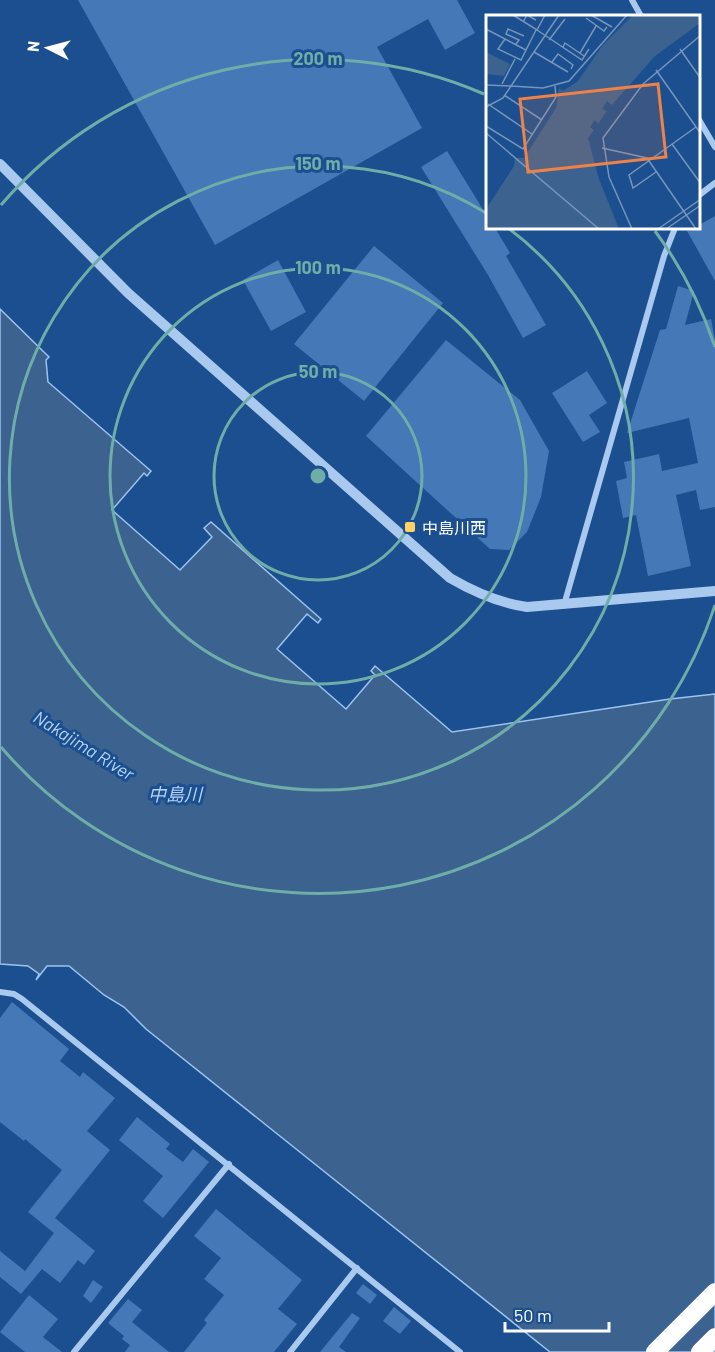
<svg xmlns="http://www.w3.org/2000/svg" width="715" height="1352" font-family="Barlow,'Noto Sans JP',sans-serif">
  <rect width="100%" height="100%" fill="#1b4f8f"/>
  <path fill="#3c6290" stroke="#9cc4f0" stroke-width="1.5" d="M0,309L49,357L46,360L48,382L151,471L147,476L144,473L112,510L180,570L212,537L204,528L211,522L321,619L318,623L307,614L277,649L346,709L375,675L371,671L375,666L452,732L670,699L715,694V1352H550L146,1029L124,1007L104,995L69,966H47L36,980L39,974L28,966L0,964Z"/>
  <g fill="#4478b7">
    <path d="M78,0H457L475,33L445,50L428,19L377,47L422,128L215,245Z"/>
    <path d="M447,151L487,216V228H495L510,253L506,256L546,325L523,338L488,275L421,167Z"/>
    <path d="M715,216V281L687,231L699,228V225Z"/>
    <path d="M374,246L443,303L364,401L294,344Z"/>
    <path d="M278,260L306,312L271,331L243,280Z"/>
    <path d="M678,286L694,291L685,325L711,319L715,340V507L700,510L696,490L676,495L691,566L648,576L636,515L623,518L616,481L627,478L624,462L659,454L662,471L698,463L689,418L627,433L660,330L666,329Z"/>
    <path d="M446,340L520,400L549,451L541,497L527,532L509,550L490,549L366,436Z"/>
    <path d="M587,371L607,403L589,415L600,432L583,442L552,393Z"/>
    <path d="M12,1002L69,1049L60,1061L80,1077L83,1072L115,1098L87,1131L110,1150L55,1218L95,1251L84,1265L78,1260L60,1283L42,1269L21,1294L0,1277V1251L25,1271L54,1233L28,1212L62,1170L25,1139L24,1141L0,1122V1018Z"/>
    <path d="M137,1117L170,1144L166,1149L183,1162L193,1149L209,1162L163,1218L143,1201L163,1176L119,1140Z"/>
    <path d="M216,1209L302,1280L278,1309L297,1324L274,1352H184L207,1323L204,1320L224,1295L204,1279L221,1258L194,1236Z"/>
    <path d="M93,1280L103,1287L91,1303L83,1296Z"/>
    <path d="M363,1284L377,1295L370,1304L356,1293Z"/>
    <path d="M29,1295L58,1319L43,1337L62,1352H25L0,1332Z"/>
    <path d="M128,1299L142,1310L132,1322L169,1352H125L130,1345L122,1339L124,1336L108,1323Z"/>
    <path d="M394,1307L411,1321L400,1334L383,1321Z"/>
    <path d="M352,1313L360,1318L339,1347L346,1352H320Z"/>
  </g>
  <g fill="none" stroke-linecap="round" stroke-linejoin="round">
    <g stroke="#a9c9ee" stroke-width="6">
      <path d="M632,0L641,16"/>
      <path d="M698,118L715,147"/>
      <path d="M698,196L715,183"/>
      <path d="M564,605L664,256L675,228"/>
      <path d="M0,992L14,994L22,999L460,1352"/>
      <path d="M74,1352L229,1164"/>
      <path d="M290,1352L357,1268"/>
    </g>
    <path stroke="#a9c9ee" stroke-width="10" d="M0,164L128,293L450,578C474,592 499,603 527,607L715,591"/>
    <g stroke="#fff" stroke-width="18">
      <path d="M655,1352L715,1292"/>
      <path d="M700,1352L715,1337"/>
    </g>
  </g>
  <g fill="none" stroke="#6fada8" stroke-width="3">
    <circle cx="318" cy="476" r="104"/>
    <circle cx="318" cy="476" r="208"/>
    <path d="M508 228A312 312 0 1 1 486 213"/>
    <path d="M715 605A417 417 0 0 1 1 747M1 205A417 417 0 0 1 484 94M655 231A417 417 0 0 1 715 347"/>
  </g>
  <rect fill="#ffd166" stroke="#1b4f8f" stroke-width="2" x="404" y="521" width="12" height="12" rx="3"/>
  <g text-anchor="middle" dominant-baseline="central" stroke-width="6" stroke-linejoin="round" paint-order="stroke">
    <g font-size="16" fill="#fff" stroke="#1b4f8f" text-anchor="start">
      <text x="422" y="527">中島川西</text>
    </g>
    <g font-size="18" font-style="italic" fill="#b5d3f5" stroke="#1b4f8f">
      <text transform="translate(84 745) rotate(32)">Nakajima River</text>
      <text x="175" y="794">中島川</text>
    </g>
  </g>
  <g transform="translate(486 15)">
    <rect width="214" height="214" fill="#1b4f8f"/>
    <path d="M147,0H214V8L169,41L126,90L121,86L116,94L121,96L112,109L109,105L104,112L108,115L102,123L113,164L133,214H0V194L28,151L29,143H38L70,93L73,73L77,76L92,66L116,31ZM0,37L24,49L18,61L0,59Z" fill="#3c6290"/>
    <path fill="none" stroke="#7695bc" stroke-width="1.5" d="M27,0L51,15L59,0M105,0L126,12M100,3L118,16L121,12M37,7L41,0L50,5M0,14L40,35M51,15L96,45L103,34M19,24L12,34L35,45L50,15M63,25L79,4M30,29L33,25L20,19L22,14L38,21M77,32L79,28L98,41M194,34L215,64M48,37L82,57M94,38L110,11M66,47L72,39L87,50L85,54M170,55L215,119M16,69L29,44M0,70L25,71L73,0M25,71L57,73L83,66L141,0M18,80L56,105M2,89L46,119M0,92L17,83L25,71M0,111L37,134L70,82L69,71M0,118L113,214M186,129L215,169M116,133L161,143L210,214M170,157L147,173L143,160L210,112M146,214L123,162L117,123L157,69L215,20M172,214L215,184M180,214L215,190"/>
    <path fill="#ee8249" fill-opacity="0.15" stroke="#ee8249" stroke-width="3" d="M172,69L180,142L42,157L34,84Z"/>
    <rect width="214" height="214" fill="none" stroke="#fff" stroke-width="3"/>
  </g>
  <circle cx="318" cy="476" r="9" fill="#6fada8" stroke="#1b4f8f" stroke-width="3"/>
  <g font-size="18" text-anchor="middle" font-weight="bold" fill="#6fada8" stroke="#1b4f8f" stroke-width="6" stroke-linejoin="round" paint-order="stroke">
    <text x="318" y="65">200 m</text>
    <text x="318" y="170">150 m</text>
    <text x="318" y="274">100 m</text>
    <text x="318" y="378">50 m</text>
  </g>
  <g transform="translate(48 48) rotate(276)" stroke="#1b4f8f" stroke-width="4.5" paint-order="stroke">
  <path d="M0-4.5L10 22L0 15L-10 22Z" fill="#ffffff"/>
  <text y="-9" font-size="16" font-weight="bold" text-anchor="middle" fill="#ffffff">N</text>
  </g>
  <path d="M505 1322v9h104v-9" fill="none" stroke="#ffffff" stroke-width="3"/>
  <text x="514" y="1322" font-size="18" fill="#ffffff" stroke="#1b4f8f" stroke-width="4.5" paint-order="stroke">50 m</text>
</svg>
